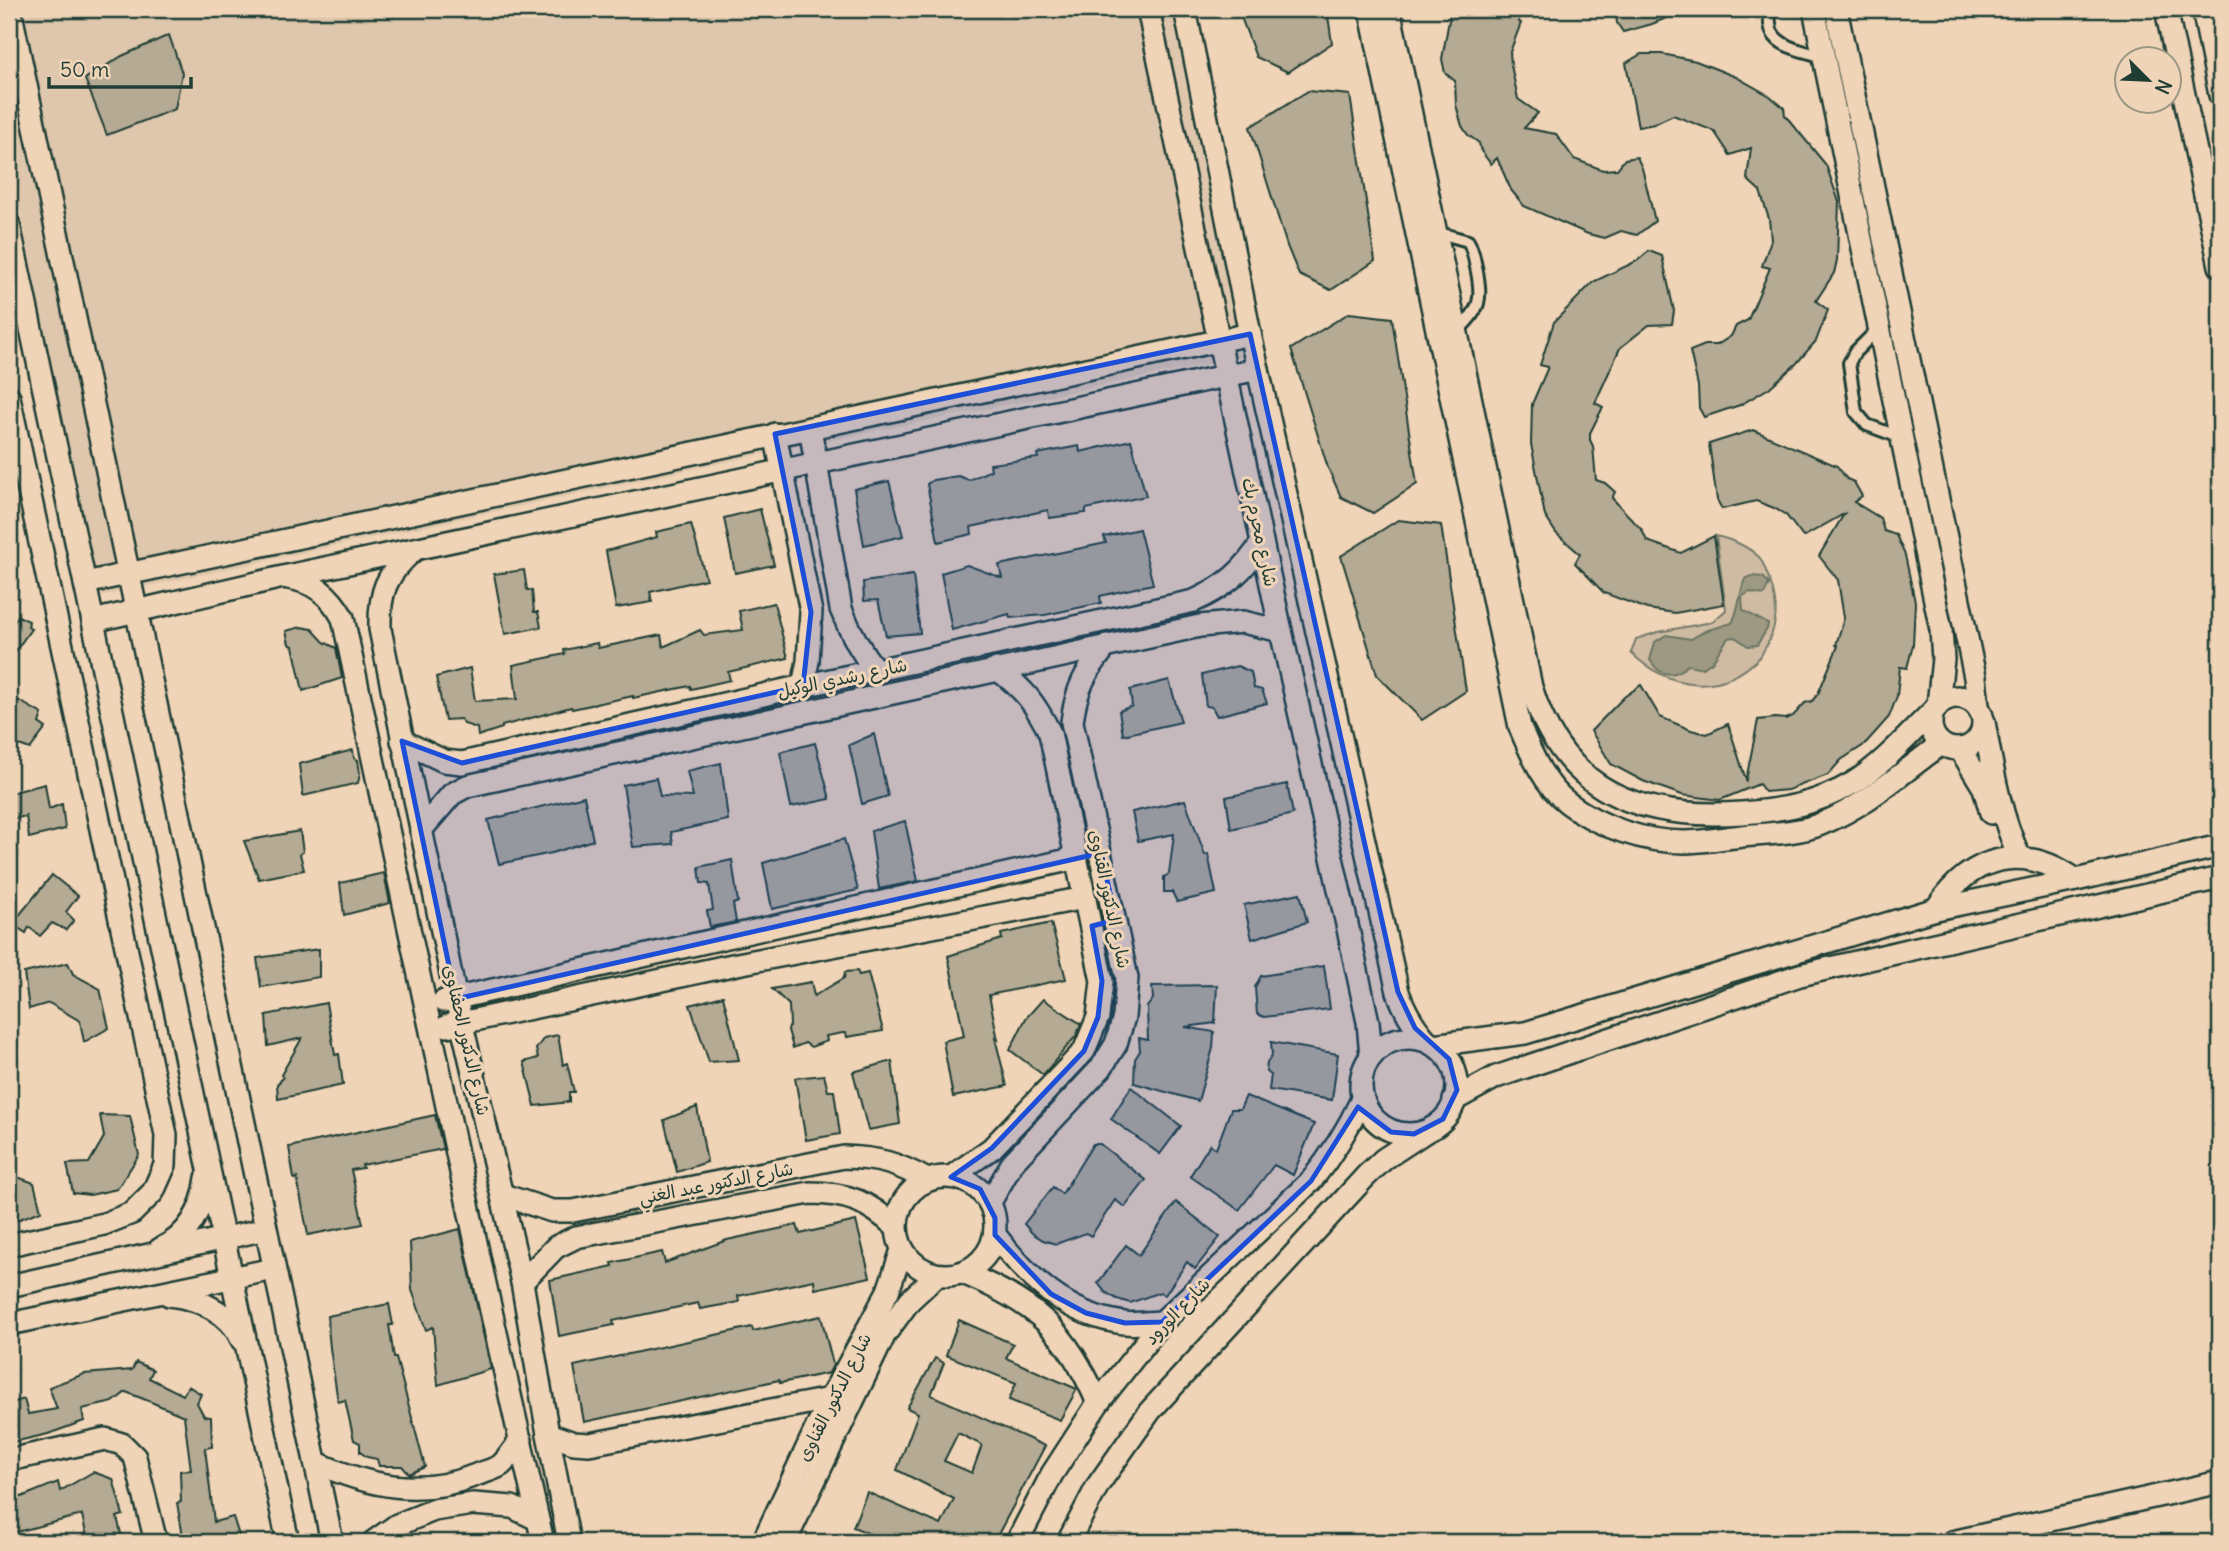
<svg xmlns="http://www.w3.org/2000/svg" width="2229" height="1551" font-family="Delius,'Playpen Sans Arabic',sans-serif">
  <rect width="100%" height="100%" fill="#f0d4b7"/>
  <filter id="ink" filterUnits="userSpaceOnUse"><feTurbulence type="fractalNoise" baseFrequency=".0143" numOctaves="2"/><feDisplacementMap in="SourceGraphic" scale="14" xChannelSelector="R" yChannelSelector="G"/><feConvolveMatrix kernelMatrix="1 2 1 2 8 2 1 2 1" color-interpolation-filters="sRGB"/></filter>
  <g filter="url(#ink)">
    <path fill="#dec7ac" d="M9,9H1171L1244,357L791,448L97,597L9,152Z"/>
    <path fill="#cebba2" stroke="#767c6b" stroke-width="2" d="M1716,536C1732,540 1746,545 1759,557C1762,560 1764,566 1766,571C1777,596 1780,618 1768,643C1765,647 1763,653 1760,657C1721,697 1669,689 1631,653L1636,639L1658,632L1712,622L1726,610Z"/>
    <path fill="#9d9983" stroke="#6b7463" stroke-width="2" d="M1751,576L1763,577L1769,584L1764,595L1749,592L1742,597L1743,610L1768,624L1767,629L1757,645L1748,646L1735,637L1728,638L1712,662L1703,668L1688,665C1674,678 1660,677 1650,660L1655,642L1666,635L1691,639L1705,631L1732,623C1739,610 1739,594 1745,579Z"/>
    <g fill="#b5aa93" stroke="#1f3d34" stroke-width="2" fill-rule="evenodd">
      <path d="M1238,9H1327L1332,43L1288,72L1256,57Z"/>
      <path d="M1451,9H1520L1519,22L1521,23L1510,52L1511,65L1518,99L1538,113L1524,128L1556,134L1574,159L1603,170L1617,169L1625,159L1637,157L1642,168L1655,221L1637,235L1621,231L1605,238L1588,234L1524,206L1511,190L1497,158L1491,164L1481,151L1479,143L1468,135L1462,126L1456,105L1455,81L1445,73L1442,59Z"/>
      <path d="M1615,9H1688L1652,24L1623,32L1617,23Z"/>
      <path d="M169,35L182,73L175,109L107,135L85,79L122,56Z"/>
      <path d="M1641,54H1662L1696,61L1736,77L1770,96L1784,108L1785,115L1826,165L1839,202L1837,260L1834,273L1816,301L1828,310L1816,341L1796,364L1769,388L1740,405L1704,417L1699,408L1698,386L1690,351L1705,345H1717L1731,336L1736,326L1748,320L1770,268L1762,266L1771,240L1769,219L1760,191L1747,179L1751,148L1730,155L1714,131L1673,115L1654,124L1638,127L1626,63Z"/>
      <path d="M1308,91L1350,95L1375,261L1331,290L1299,275L1287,246L1250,127Z"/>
      <path d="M1649,251L1662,256L1674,311L1672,324L1649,325L1620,348L1595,403L1603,407L1590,433V440L1593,446L1596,480L1605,483L1615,492L1612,498L1642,530L1647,541L1681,553L1714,536L1724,604L1675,613L1647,609L1604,593L1575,563L1580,554L1556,533L1545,516L1531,444L1532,404L1548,367L1540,365L1554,322L1593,282L1637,261Z"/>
      <path d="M1349,313L1392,318L1417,484L1373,513L1341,497L1328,468L1291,349Z"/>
      <path d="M1753,430L1837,466L1847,479L1854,482L1862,496L1854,502L1880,518L1884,531L1896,535L1905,555L1915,602L1913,645L1907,668L1900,667L1897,696L1889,717L1864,745L1841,760L1828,775L1788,790L1765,792L1759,784L1720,800L1682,795L1643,781L1611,764L1591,731L1624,697L1641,685L1660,717L1691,730L1707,734L1728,724L1746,780L1758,720L1775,718L1786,719L1793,716L1805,703L1812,701L1818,694L1838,646L1836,645L1844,618L1838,580L1819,556L1844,514L1803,537L1786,515L1774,508L1756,501L1722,509L1717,500L1709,444Z"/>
      <path d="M1131,440L1146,496L1086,509V513L1049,518L1048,510L971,527L972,534L938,542L927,484L933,480L958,476L969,480L991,470L990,464L1038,458L1037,454L1079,446L1080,452Z"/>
      <path d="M889,481L903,536L864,545L854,489Z"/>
      <path d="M760,509L774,565L735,573L724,518Z"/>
      <path d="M1398,520L1441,525L1466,691L1422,720L1377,675L1341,556Z"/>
      <path d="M691,524L706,579L650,592L652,602L616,608L606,551L657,537L656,532Z"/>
      <path d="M1139,529L1153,584L1100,596L1101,603L1045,615L1010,618L1009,614L952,630L941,573L967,565L1002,578L999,565L1106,543L1104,537Z"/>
      <path d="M524,570L527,590H532L534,612H538L541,627L505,634L494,574Z"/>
      <path d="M913,575L920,633L886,636L878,600L864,601L863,582Z"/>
      <path d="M774,603L788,658L728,672L730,680L691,689L690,686L633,698V696L572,709L571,707L502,726V728L478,736L477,728L464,724L461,719L445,720L436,677L470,668L475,701L517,699L513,665L565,654L564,650L597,643L598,648L661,635L663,647L700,630L704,635L743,630L739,611Z"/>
      <path d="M18,616L29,621L28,627L31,629L9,660V630Z"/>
      <path d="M301,627L312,629L324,642L336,648L342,678L303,691L293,646L289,644L286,631Z"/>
      <path d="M1237,666L1251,672L1254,688L1262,690L1267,703L1217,716L1212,707L1206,706L1202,675Z"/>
      <path d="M1169,680L1181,722L1123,735L1119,711L1132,706L1130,690Z"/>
      <path d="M9,695L42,714L39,723L46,728L30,749L19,745L9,753Z"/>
      <path d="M874,734L888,796L862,804L849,745Z"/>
      <path d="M815,743L830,799L791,807L780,752Z"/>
      <path d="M353,750L354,758L358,760L360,774L358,783L303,796L299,764Z"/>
      <path d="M721,763L728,820L671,832L673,844L633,847L623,785L656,778L660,796L693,797L687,771Z"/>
      <path d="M45,784L49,809L62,804L65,829L29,838L26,816L13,819L10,793Z"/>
      <path d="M1287,784L1293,814L1231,829L1226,797Z"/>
      <path d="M584,796L593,840L552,853L499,864L488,820Z"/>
      <path d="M1185,800L1205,855L1208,854L1216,893L1177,902L1172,892H1164V877L1169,874L1174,834L1138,841L1132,812Z"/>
      <path d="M905,821L918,881L879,889L871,831Z"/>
      <path d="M300,831L303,852L300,854L304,870L259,879L244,841Z"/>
      <path d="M844,839L858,890L772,909L763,863Z"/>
      <path d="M732,860L738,902L733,904L736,922L710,927L707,911L713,910L709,884L701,883L699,867Z"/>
      <path d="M384,873L390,903L344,915L340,883Z"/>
      <path d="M52,875L78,896L66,912L74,920L66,930L52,923L40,936L29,927L26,933L12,924Z"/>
      <path d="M1300,893L1307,922L1252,939L1244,905Z"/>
      <path d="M1051,923L1066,979L989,995L998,1040L995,1038L1007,1086L953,1097L943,1041L964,1036L948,956L1002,939L1001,934Z"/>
      <path d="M319,949V977L261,987L257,958Z"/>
      <path d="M68,963L73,974L100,989L109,1028L84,1042L80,1021L49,1003L29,1009L24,973Z"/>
      <path d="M1324,966L1330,1009L1264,1017L1257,1014L1255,987L1261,976Z"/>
      <path d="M857,971L859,975L868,973L883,1031L847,1037L846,1033H843L826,1036L827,1041L811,1047L805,1043L793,1048L788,1030L790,1025L789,1005L772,989L811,982L814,996L844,978L845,972Z"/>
      <path d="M1217,985L1215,1023L1185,1027L1214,1032L1213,1048L1198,1101L1134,1083L1135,1059L1140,1051L1139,1038L1148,1040L1147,1007L1153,999L1152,986Z"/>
      <path d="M723,996L739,1060L709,1062L690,1005Z"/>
      <path d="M1043,999L1081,1024L1076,1036L1043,1075L1010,1050L1026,1018Z"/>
      <path d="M326,1003L335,1055L339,1054L343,1085L278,1099L277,1084L283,1078L281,1075L302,1038L268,1046L266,1015Z"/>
      <path d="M558,1035L563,1065L567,1063L574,1092H569V1102L535,1106L524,1062L538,1058L536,1049L544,1038Z"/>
      <path d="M1271,1042L1338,1054L1332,1100L1269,1090L1271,1075L1266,1072L1267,1063L1272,1055Z"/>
      <path d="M892,1061L900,1124L868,1130L853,1072Z"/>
      <path d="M824,1075L828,1091H834L840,1134L806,1140L795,1078Z"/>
      <path d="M1131,1087L1181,1126L1160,1154L1111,1119Z"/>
      <path d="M1246,1096L1314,1124L1293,1175L1274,1165L1239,1210L1190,1176L1210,1144L1216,1149L1231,1109H1240Z"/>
      <path d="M697,1107L707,1162L677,1172L664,1120Z"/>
      <path d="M100,1115L130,1116L139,1155L117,1189L90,1195L73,1193L67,1164L89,1163L104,1137Z"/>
      <path d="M435,1115L443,1149L362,1165L363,1168L351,1170L363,1224L308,1235L297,1178L294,1179L289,1147Z"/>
      <path d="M1093,1144H1100L1146,1180L1125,1207L1115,1200L1091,1236L1086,1233L1056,1244L1043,1240L1032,1233L1024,1224L1053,1187L1062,1194Z"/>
      <path d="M9,1174L34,1183L41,1211L9,1223Z"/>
      <path d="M1176,1202L1220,1237L1195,1269L1187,1262L1165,1295L1160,1292L1130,1303L1117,1299L1105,1292L1098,1283L1126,1245L1139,1255Z"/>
      <path d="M856,1221L870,1277L815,1289L814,1280L738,1296L739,1302L700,1309L698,1303L613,1321L614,1325L559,1336L550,1280L613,1266L612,1263L662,1252L665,1263L727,1240L797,1225L800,1234Z"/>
      <path d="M460,1229L491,1369L438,1385L433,1327L426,1330L412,1290L410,1242Z"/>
      <path d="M389,1304L393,1325H389L394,1358H396L403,1384L425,1467L409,1474L402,1466H379L377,1459L367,1457L360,1452V1443L354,1440L345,1400L338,1402L330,1348L327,1316Z"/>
      <path d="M821,1316L833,1365L829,1373L780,1383L779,1380L584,1422L574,1366L752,1327L753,1331Z"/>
      <path d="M959,1320L1013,1344L1006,1358L1077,1389L1060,1420L1009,1400L1016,1383L946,1355Z"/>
      <path d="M935,1358L944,1363L931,1395L1045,1446L994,1542H890L853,1527L867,1492L941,1525L954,1499L897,1470L918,1413L907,1408ZM958,1433L982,1445L972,1473L944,1461Z"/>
      <path d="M136,1362L153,1370L149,1378L183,1395L188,1386L201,1394L197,1403L204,1416L211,1417L212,1447L205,1448L214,1522L233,1517L241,1542H184L177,1503L181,1502L180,1471L191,1470L184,1416L151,1402L126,1392L113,1402L82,1409L84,1421L48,1434L9,1443V1404L24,1399L28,1414L57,1409L49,1387L84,1374L132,1370Z"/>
      <path d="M93,1472L113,1479L123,1515L117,1517L123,1542H88L82,1515L9,1534V1502L58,1482L60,1491Z"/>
    </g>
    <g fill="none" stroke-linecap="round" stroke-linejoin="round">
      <defs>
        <g id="lane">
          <path d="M1769,9C1770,16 1769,26 1772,32C1780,49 1809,52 1825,57"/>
          <path d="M1436,232L1468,241C1473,249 1474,258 1476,267C1483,299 1481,310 1456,332"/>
          <path d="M1879,328L1855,352L1849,363L1856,412L1867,425L1902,438"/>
        </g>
        <g id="street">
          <path d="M10,9L332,1542"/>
          <path d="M1148,9L1281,631L1348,929L1368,1022L1371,1056"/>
          <path d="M1185,9L1250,334L1398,992C1405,1012 1414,1027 1428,1042"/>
          <path d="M1370,9L1520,727C1531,754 1545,786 1568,803C1600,827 1644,842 1684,842C1703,842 1723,838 1742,836C1766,834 1800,833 1821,824C1866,806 1903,772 1941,744"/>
          <path d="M1389,9L1531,687C1563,792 1639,820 1742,813C1782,810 1818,804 1853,783C1884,764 1910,733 1936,708"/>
          <path d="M1814,9L1941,630L1943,659L1938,705"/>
          <path d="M1836,9L1975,677L1978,706"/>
          <path d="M2166,9L2220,266"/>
          <path d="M2203,9L2220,95"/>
          <path d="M9,225L288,1542"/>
          <path d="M9,397L166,1135L165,1165L153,1192L132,1213L104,1224L9,1245"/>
          <path d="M810,428L841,609C850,632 860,651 876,671"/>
          <path d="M775,434L811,612L808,661L803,686"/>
          <path d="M414,550C386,574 379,592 380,629L456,999L522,1282L548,1434L569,1542"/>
          <path d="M288,578C315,582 330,595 343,618L481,1266L543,1542"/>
          <path d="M85,583L1250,334"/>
          <path d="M93,621L283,577L1258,369"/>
          <circle cx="1957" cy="723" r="26"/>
          <path d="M1984,722C1992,767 2000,816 2020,858"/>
          <path d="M402,741L444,761L462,763L803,686L1194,601C1225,587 1244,571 1262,542"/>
          <path d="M1960,749L1984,788L1991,813"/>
          <path d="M421,830L452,794L467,786L1200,626L1243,622L1281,631"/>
          <path d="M1936,909C1971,855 2023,842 2076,880"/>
          <path d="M444,1001L1077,858"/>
          <path d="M447,1026L737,964L1085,898"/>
          <circle cx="1409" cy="1086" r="48"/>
          <path d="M1433,1045L1525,1033L1936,909L2076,880L2220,846"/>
          <path d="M1454,1100L1496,1077L1800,975L2220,878"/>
          <circle cx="946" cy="1226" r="49"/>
          <path d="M951,1177L992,1148L1084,1051L1098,1017L1102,981L1050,733C1035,703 1024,689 997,669"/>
          <path d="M503,1195L552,1211H573L844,1157C878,1158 897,1163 927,1180"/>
          <path d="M990,1202L1013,1162L1101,1068L1116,1044L1124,1017L1127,978L1072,722C1076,688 1086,671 1107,645"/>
          <path d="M995,1235C1029,1279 1066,1315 1124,1323C1136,1325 1150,1322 1162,1322"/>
          <path d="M160,1249C189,1236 203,1209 207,1178"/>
          <path d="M963,1273C1036,1303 1067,1331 1098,1403"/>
          <path d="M522,1282L556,1247L576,1237L810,1193C848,1193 868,1202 896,1227"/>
          <path d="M9,1286L266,1229"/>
          <path d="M169,1295C198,1298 230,1312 242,1340"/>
          <path d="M9,1324L274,1269"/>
          <path d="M548,1434L574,1443L589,1444L830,1399"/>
          <path d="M9,1460L105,1439L122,1444L135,1457L156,1542"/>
          <path d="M315,1462C368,1486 419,1498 476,1475C483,1472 494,1470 501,1465C508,1459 515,1447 521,1440"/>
          <path d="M373,1542L397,1525L434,1510L473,1504L512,1507L537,1519"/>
          <path d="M763,1542L830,1399L888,1291L902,1250"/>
          <path d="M785,1542L885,1334L910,1300L937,1275"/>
          <path d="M1017,1542L1052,1474L1098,1403L1162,1322L1311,1181C1332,1155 1348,1129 1362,1099"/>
          <path d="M1068,1542L1098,1485L1150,1411L1366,1176L1384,1159L1425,1132"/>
          <path d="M1952,1542L2220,1482"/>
        </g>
      </defs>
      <use href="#lane" stroke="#1f3d34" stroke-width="16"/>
      <use href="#street" stroke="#1f3d34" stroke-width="26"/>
      <use href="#lane" stroke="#f0d4b7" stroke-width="10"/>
      <use href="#street" stroke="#f0d4b7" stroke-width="21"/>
    </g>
  </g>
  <path fill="#1d4ed8" fill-opacity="0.2" stroke="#1d4ed8" stroke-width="5" stroke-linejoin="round" d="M1250,334L1398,992L1415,1028L1449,1059L1457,1090L1443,1119L1414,1134L1391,1132L1358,1107L1311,1181L1162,1322L1125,1323L1086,1313L1051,1294L995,1235V1218L980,1189L951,1177L992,1148L1084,1051L1098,1017L1102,981L1092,926L1116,920L1101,853L456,999L402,741L462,763L803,686L811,612L775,434Z"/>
  <g text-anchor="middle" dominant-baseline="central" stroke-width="6" stroke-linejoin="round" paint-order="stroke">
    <g font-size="18" fill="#1f3d34" stroke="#f0d4b7">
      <text transform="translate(1260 532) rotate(78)">شارع محرم بك</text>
      <text transform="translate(842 678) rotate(-12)">شارع رشدي الوكيل</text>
      <text transform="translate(1110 899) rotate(78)">شارع الدكتور القناوى</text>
      <text transform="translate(467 1040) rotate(77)">شارع الدكتور الحفناوى</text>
      <text transform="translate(716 1183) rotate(-11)">شارع الدكتور عبد الغني</text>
      <text transform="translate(1177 1311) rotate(-46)">شارع الورود</text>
      <text transform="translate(834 1397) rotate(-63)">شارع الدكتور القناوى</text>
    </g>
  </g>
  <rect width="2229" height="1551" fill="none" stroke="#f0d4b7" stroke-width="35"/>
  <rect x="18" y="18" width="2194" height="1516" fill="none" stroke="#1f3d34" stroke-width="2.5" filter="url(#ink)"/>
  <g transform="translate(2148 80) rotate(114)"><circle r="33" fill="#f0d4b7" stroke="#9c9883" stroke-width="2"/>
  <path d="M0-5L12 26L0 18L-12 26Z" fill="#1f3d34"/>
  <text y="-10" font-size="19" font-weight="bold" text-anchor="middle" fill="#1f3d34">N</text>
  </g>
  <path d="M49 77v10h142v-10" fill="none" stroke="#1f3d34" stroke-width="3.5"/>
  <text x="60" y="77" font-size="21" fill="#1f3d34" stroke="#f0d4b7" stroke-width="5" paint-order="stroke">50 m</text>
</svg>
